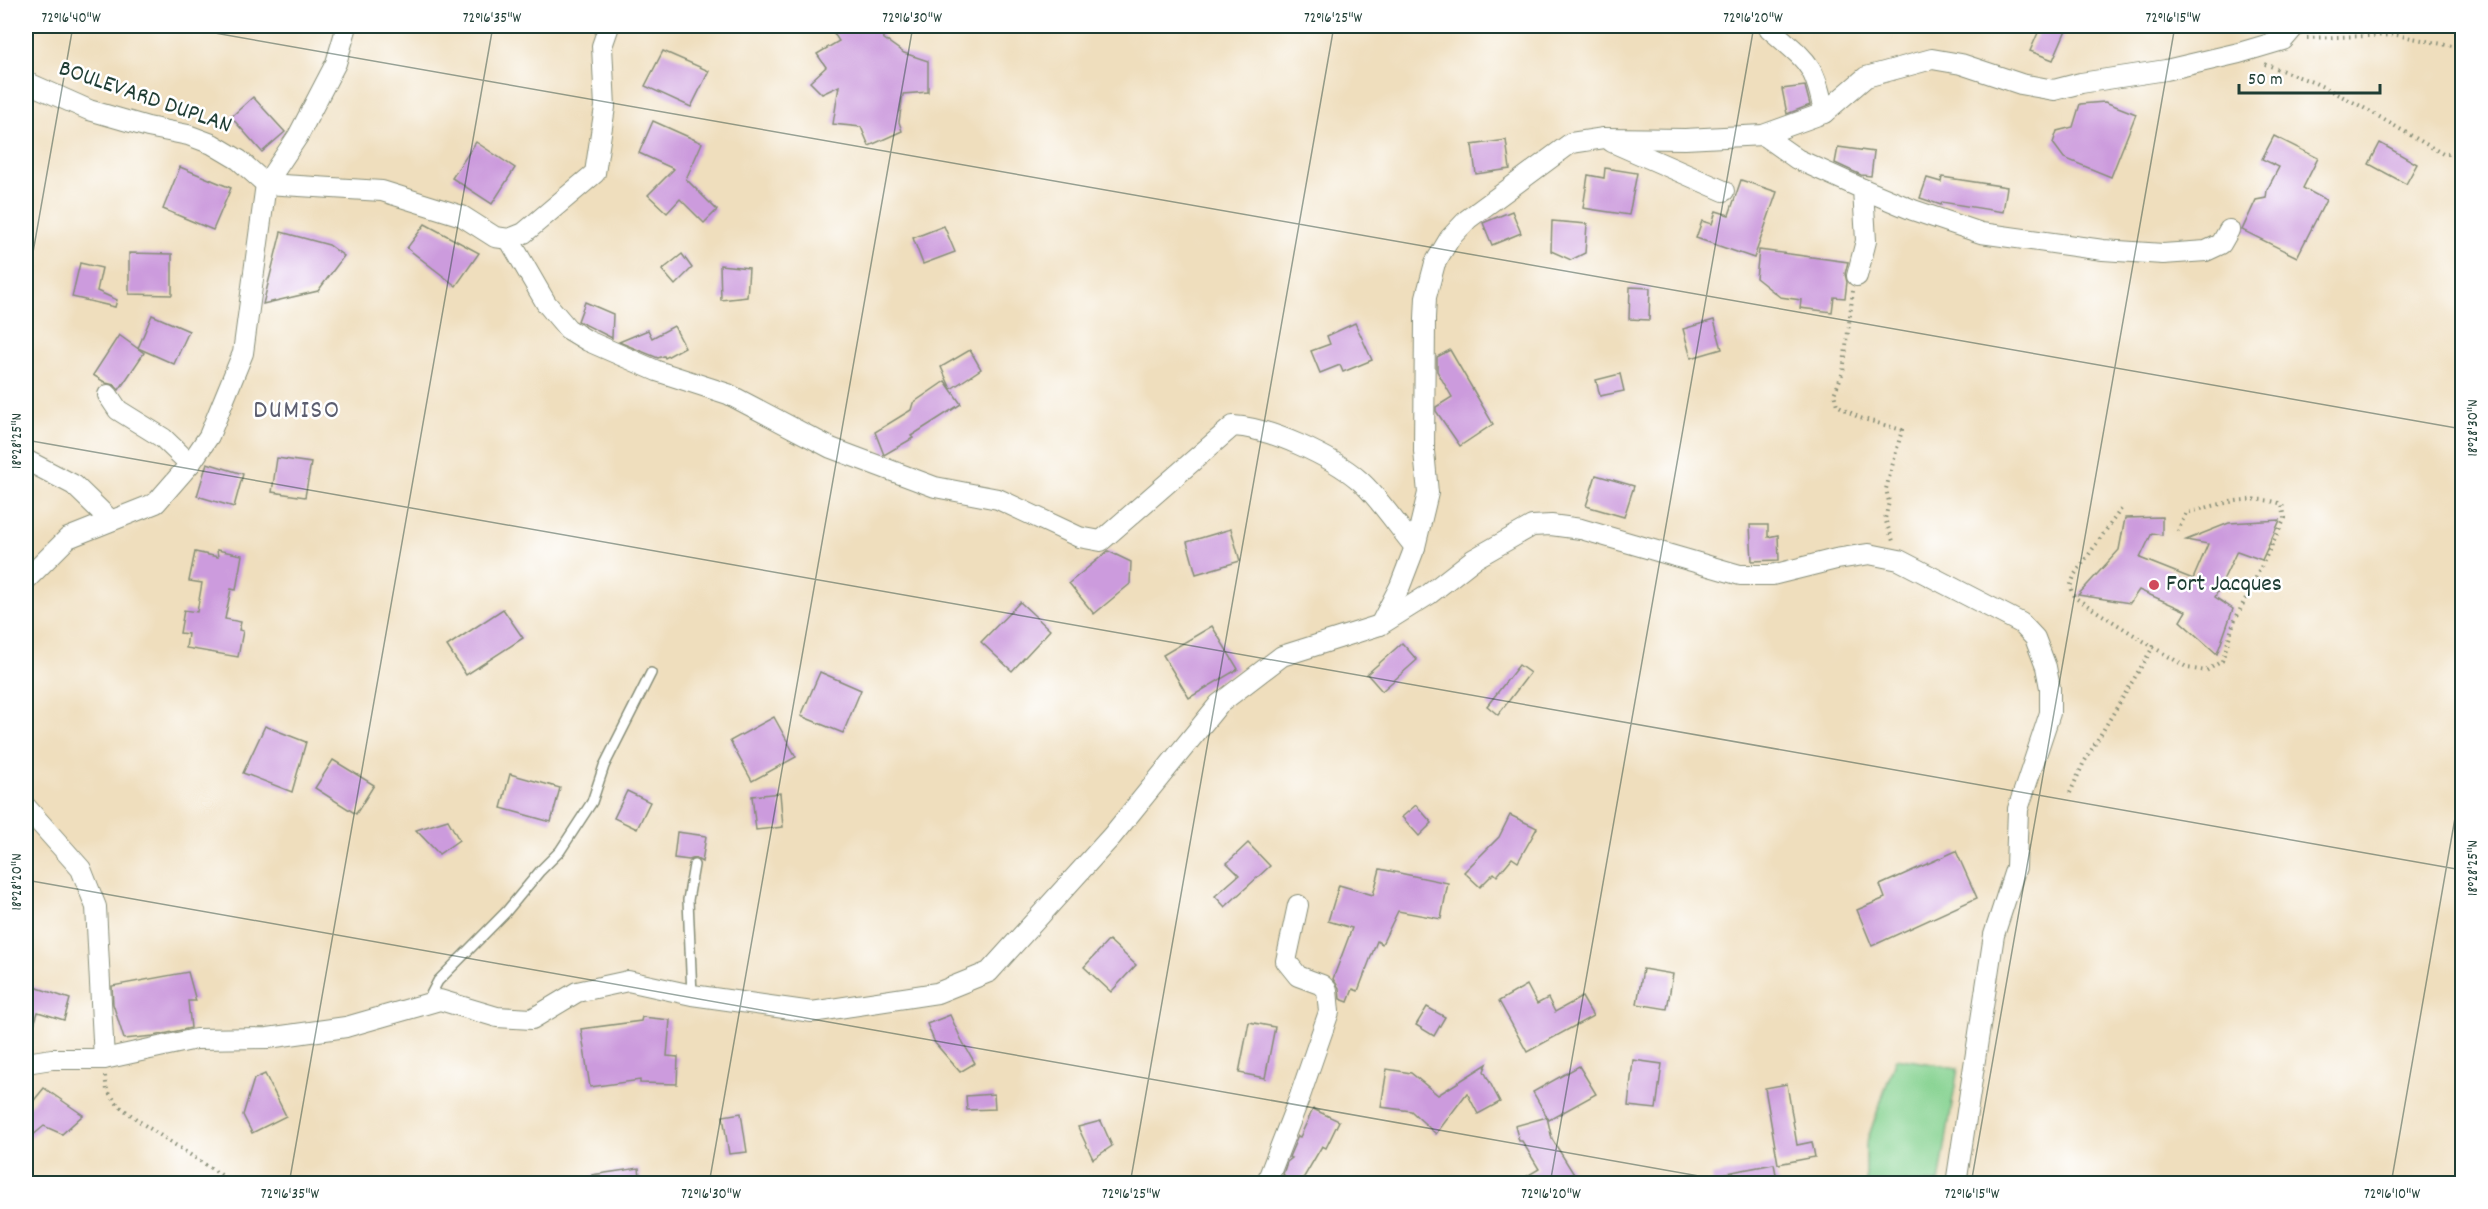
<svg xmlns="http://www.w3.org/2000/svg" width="2488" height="1209" font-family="Dekko,sans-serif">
  <rect width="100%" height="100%" fill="#fff"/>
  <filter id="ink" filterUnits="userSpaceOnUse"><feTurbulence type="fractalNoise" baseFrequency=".0167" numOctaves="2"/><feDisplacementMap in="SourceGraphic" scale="12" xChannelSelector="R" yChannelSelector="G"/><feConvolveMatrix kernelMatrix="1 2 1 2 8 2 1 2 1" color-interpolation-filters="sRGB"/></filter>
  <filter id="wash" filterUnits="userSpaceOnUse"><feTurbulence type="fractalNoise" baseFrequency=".008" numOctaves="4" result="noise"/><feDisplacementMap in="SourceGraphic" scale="24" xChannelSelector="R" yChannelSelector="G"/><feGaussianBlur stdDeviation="1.35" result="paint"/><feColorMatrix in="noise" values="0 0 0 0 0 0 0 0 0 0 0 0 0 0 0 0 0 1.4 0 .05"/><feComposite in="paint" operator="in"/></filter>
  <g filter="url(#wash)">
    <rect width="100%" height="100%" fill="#efdebd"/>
    <path fill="#85d290" stroke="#528862" stroke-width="1.5" d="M1896,1058L1958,1068L1939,1183H1866V1144Z"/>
    <g id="blocks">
      <g fill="#cc9bdd">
        <path d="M850,26H881L883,38L904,53L928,61V92L903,94L899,122L902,131L869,146L861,127L833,124L839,86L822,94L810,82L826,67L817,54L839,41L833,32Z"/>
        <path d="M2041,26H2055L2066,30L2053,60L2030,51Z"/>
        <path d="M663,51L709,71L691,107L645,86Z"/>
        <path d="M1805,86L1810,105L1787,114L1782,89Z"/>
        <path d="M253,97L285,132L262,152L231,117Z"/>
        <path d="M2105,102L2136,114L2111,177L2064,158L2053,143L2057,131L2073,127L2080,104Z"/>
        <path d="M653,121L702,143L686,179L717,210L704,223L680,199L667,213L648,195L674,169L639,153Z"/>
        <path d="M2274,136L2318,158L2303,188L2326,200L2297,257L2242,230L2256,200L2266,198L2267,190L2279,167L2262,159Z"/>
        <path d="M1506,140L1510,169L1476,174L1472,145Z"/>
        <path d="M476,142L515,168L492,204L452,178Z"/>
        <path d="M2380,143L2417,164L2406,184L2369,164Z"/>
        <path d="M1838,147L1874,152L1871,176L1861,175L1835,163Z"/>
        <path d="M180,167L231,188L213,230L163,209Z"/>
        <path d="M1605,168L1637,173L1629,215L1583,208L1588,175L1604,178Z"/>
        <path d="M1942,177L2007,187L2003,212L1942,202L1941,205L1920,198L1927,178L1941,182Z"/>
        <path d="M1741,180L1777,192L1754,258L1696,238L1702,221L1712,224L1716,211L1729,215Z"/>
        <path d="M1512,211L1521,233L1492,245L1483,223Z"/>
        <path d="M1552,221L1587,224L1585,253L1571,260L1551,251Z"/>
        <path d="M425,224L479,253L456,286L407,248Z"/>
        <path d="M944,226L955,252L923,264L913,238Z"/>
        <path d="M281,232L329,245L344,256L318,291L263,304Z"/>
        <path d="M1759,250L1848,262L1845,274L1847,282L1845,298L1834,297L1832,312L1800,308L1801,300L1780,297L1756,278Z"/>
        <path d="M129,253L172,254V295L129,294Z"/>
        <path d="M682,254L692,268L675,285L662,270Z"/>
        <path d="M80,263L102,268L97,291L117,300L115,307L72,297Z"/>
        <path d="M720,265L749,268L747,297L721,300Z"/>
        <path d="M1630,287L1650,288L1649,320L1629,319Z"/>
        <path d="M585,302L613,314L612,338L578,321Z"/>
        <path d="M152,315L189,331L174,364L138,348Z"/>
        <path d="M1714,320L1722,349L1691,358L1683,329Z"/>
        <path d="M1355,323L1372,360L1343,372L1340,365L1320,373L1311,351L1330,344L1327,336Z"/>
        <path d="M674,326L685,347L665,358L664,356L658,358L619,342L648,330L652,338Z"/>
        <path d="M119,335L144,353L119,390L114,385L106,383L93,375Z"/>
        <path d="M970,350L981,369L951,389L941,367Z"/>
        <path d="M1450,350L1493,424L1460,446L1436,411V407L1452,397L1437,371V357Z"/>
        <path d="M1620,374L1624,391L1600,396L1596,380Z"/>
        <path d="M945,381L961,404L911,436L913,438L884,455L875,432L911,410L913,403Z"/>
        <path d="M277,458L311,463L305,497L272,492Z"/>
        <path d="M207,463L243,474L234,507L197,496Z"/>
        <path d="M1596,475L1634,486L1624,517L1586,506Z"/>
        <path d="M2162,517V535L2152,533L2140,558L2193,579L2208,544L2186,540L2229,523L2280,520L2262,560L2237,551L2215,597L2233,609L2217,654L2180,621L2186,611L2139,590L2130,603L2078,595L2119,550L2125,518Z"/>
        <path d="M1750,525H1768V537L1778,535L1779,560L1752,561Z"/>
        <path d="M1231,529L1240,561L1196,574L1187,542Z"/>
        <path d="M217,550L242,555L236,590L231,589L225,619L241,622L239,630L243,631L238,657L186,648L188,634L180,633L184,610L197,612L202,583L189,581L195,552L218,557Z"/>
        <path d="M1108,551L1131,562L1130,584L1094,614L1069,583Z"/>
        <path d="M1020,602L1050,630L1012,671L981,642Z"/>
        <path d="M503,609L523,638L466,675L447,646Z"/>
        <path d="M1212,626L1238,669L1189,698L1163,655Z"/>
        <path d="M1402,643L1417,660L1382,691L1367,674Z"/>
        <path d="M1519,665L1530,673L1498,715L1487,706Z"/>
        <path d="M820,672L861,690L843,733L801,716Z"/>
        <path d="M774,717L796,757L752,781L730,741Z"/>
        <path d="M265,726L306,742L292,792L243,773Z"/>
        <path d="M333,760L374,785L356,814L315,788Z"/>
        <path d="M510,774L560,788L551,822L501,808Z"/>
        <path d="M627,791L650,802L637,829L614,818Z"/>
        <path d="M780,793L783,827L756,830L752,796Z"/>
        <path d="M1416,805L1432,823L1419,836L1402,817Z"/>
        <path d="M1510,815L1537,828L1518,862L1512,858L1497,876L1494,873L1480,887L1464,872L1499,837Z"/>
        <path d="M448,820L459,840L439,854L416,830Z"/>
        <path d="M677,832L706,836L702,862L695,858L689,860L674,858Z"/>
        <path d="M1248,843L1270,866L1225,907L1215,896L1239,875L1227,863Z"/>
        <path d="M1956,851L1977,898L1872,946L1857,910L1885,898L1880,885Z"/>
        <path d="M1380,869L1448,883L1441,919L1398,911L1382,944L1377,941L1358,991L1353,989L1348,1002L1340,999L1339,988L1333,979L1352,928L1328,921L1339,885L1373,895Z"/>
        <path d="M1109,940L1136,965L1111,992L1084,967Z"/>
        <path d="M1643,969L1673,974L1667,1009L1637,1004Z"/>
        <path d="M188,972L196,1001H188L191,1028L154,1036L124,1039L113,1004L112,986Z"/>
        <path d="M26,984L70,999L64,1020L38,1012L29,1041L26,1040Z"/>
        <path d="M1527,985L1537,1004L1548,998L1555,1012L1582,997L1593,1016L1527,1052L1499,1001Z"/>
        <path d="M1427,1007L1445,1017L1434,1036L1416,1025Z"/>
        <path d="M950,1015L962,1041L975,1063L960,1072L935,1043L927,1024Z"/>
        <path d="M642,1017L670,1020L667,1056L678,1057L677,1084L640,1083V1080L590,1087L581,1029L641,1021Z"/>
        <path d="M1249,1022L1275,1027L1265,1078L1239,1073Z"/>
        <path d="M1633,1060L1662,1064L1656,1109L1628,1106Z"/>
        <path d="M1487,1064L1484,1071L1500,1102L1478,1114L1467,1093L1436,1134L1411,1111L1381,1107L1387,1069L1411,1073L1438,1095Z"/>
        <path d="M1579,1066L1596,1094L1549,1120L1533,1092Z"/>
        <path d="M265,1074L286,1116L252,1133L243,1115L254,1079Z"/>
        <path d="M1787,1084L1797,1145L1812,1142L1815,1157L1778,1164L1765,1088Z"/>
        <path d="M44,1088L83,1115L62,1134L44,1126L26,1141V1110Z"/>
        <path d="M994,1094L995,1109L967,1110L966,1096Z"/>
        <path d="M1313,1109L1339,1121L1326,1148L1322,1146L1300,1184H1291L1283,1174L1287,1162L1292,1158L1289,1157L1298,1136L1300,1137Z"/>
        <path d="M741,1113L747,1152L729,1154L723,1116Z"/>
        <path d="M1547,1117L1552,1139L1575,1176L1562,1184H1514L1539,1169L1522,1141H1519L1515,1126Z"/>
        <path d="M1101,1121L1112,1146L1093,1159L1078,1127Z"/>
        <path d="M1774,1164L1778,1184H1712L1711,1176Z"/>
        <path d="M639,1168L641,1184H593L592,1175Z"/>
      </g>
    </g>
  </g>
  <g filter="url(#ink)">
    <use href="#blocks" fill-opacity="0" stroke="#878e78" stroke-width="1.5"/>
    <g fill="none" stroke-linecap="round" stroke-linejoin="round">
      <defs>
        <g id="lane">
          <path d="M692,995L688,900L694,865"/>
          <path d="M427,1002L438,981L506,912L540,871L560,851L592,802L604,766L651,673"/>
        </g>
        <g id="street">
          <path d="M1769,28C1806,61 1815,62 1824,113"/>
          <path d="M26,82L89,110L148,127L188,135L212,144L239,160L266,184L382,191L462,216L495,237L509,239L524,233L595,173L605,107L602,46L609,26"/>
          <path d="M1763,135L1797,159L1863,189L1866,241L1857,276"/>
          <path d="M1612,142L1724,191"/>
          <path d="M1863,189L1913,210L1981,233L2103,250L2163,254L2206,251L2221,244L2229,230"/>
          <path d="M509,239L546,303L568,329L588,341L657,371L728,394L831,448L935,487L998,499L1079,537L1101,541L1233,426C1270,428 1331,456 1359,480C1377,495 1399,528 1415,547"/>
          <path d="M108,395L118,410L163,438L190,464"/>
          <path d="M26,460L74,485L110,520"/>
          <path d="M26,580L68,538L156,503L190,464L209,436L243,353L266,184L298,136L336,63L347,26"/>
          <path d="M1380,625L1400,586L1415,547L1428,493L1424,451L1425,318L1426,297L1435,263L1450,238L1468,219L1571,143L1604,138L1685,139L1763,135L1824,113L1866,77L1932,59L1961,64L2021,84L2054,90L2081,83L2166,70L2239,53L2283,40L2295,26"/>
          <path d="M26,807L81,869L96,907L104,1059"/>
          <path d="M26,1063L52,1059H104L196,1039L268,1038L346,1027L440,1000L497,1017L532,1019L577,992L628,981L692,995L812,1012L937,993L989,972L1112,836L1219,704L1282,656L1380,625L1428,595L1474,559L1532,526L1551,525L1581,529L1740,575H1772L1836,559L1869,554L1899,560L2021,623L2035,638L2046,667L2050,688V713L2018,809L2016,867L1994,935L1956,1184"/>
          <path d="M1266,1184L1300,1096L1329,1012L1327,990L1322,985L1298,976L1286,961L1298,905"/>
        </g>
      </defs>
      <use href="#lane" stroke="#878e78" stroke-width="12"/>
      <use href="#street" stroke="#878e78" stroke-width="22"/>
      <g stroke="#878e78" stroke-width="4" stroke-dasharray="1.5 4.5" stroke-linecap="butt">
        <path d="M2307,38L2397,35L2462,48"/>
        <path d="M2265,64L2315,83L2357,104L2443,154H2462"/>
        <path d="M1853,291L1843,372L1834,394L1837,405L1860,418L1902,430L1886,489L1889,502L1885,519L1893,541"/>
        <path d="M2121,509L2075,574L2070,587L2074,597L2153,647"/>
        <path d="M2070,793L2083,764L2153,647L2188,668L2206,671L2222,661L2234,622L2285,518L2282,504C2250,493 2218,505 2186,513L2178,531"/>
        <path d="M105,1076L107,1090L118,1105L143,1124L235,1184"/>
      </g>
      <use href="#lane" stroke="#fff" stroke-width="9"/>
      <use href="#street" stroke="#fff" stroke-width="20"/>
    </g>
  </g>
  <path fill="none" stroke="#1f3d34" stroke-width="1.5" stroke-opacity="0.45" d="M175,26L2462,429M26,292L73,26M26,440L2462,870M26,880L1744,1184M289,1184L493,26M709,1184L913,26M1130,1184L1334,26M1550,1184L1754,26M1971,1184L2175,26M2391,1184L2462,778"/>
  <circle fill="#d1495b" stroke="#fff" stroke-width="2" cx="2154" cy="585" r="6"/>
  <g text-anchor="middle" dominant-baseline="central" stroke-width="5" stroke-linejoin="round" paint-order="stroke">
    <g font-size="24" fill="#1f3d34" stroke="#fff">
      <text transform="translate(145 98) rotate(19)">BOULEVARD DUPLAN</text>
    </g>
    <g font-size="24" fill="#1f3d34" stroke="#fff" text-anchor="start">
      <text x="2166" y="585">Fort Jacques</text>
    </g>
    <g font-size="27" letter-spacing="1.5" fill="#5c5e6f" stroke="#fff">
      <text x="297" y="411">DUMISO</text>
    </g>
  </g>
  <rect width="2488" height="1209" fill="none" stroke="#fff" stroke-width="66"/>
  <path d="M2239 84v9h141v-9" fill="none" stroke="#1f3d34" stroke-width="3"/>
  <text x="2248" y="84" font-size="18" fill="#1f3d34" stroke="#ffffff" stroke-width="4.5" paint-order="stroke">50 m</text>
  <rect x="33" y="33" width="2422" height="1143" fill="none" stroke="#1f3d34" stroke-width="2"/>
  <g font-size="15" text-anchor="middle" fill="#1f3d34">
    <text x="71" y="22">72°16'40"W</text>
    <text x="492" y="22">72°16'35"W</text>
    <text x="912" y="22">72°16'30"W</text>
    <text x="1333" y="22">72°16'25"W</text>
    <text x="1753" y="22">72°16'20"W</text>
    <text x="2173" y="22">72°16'15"W</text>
    <text transform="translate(2472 428) rotate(-90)" y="5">18°28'30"N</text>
    <text transform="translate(16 441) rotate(-90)" y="5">18°28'25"N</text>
    <text transform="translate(2472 868) rotate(-90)" y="5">18°28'25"N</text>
    <text transform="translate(16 882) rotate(-90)" y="5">18°28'20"N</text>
    <text x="290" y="1198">72°16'35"W</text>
    <text x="711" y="1198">72°16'30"W</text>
    <text x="1131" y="1198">72°16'25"W</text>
    <text x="1551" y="1198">72°16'20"W</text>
    <text x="1972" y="1198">72°16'15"W</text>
    <text x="2392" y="1198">72°16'10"W</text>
  </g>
</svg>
